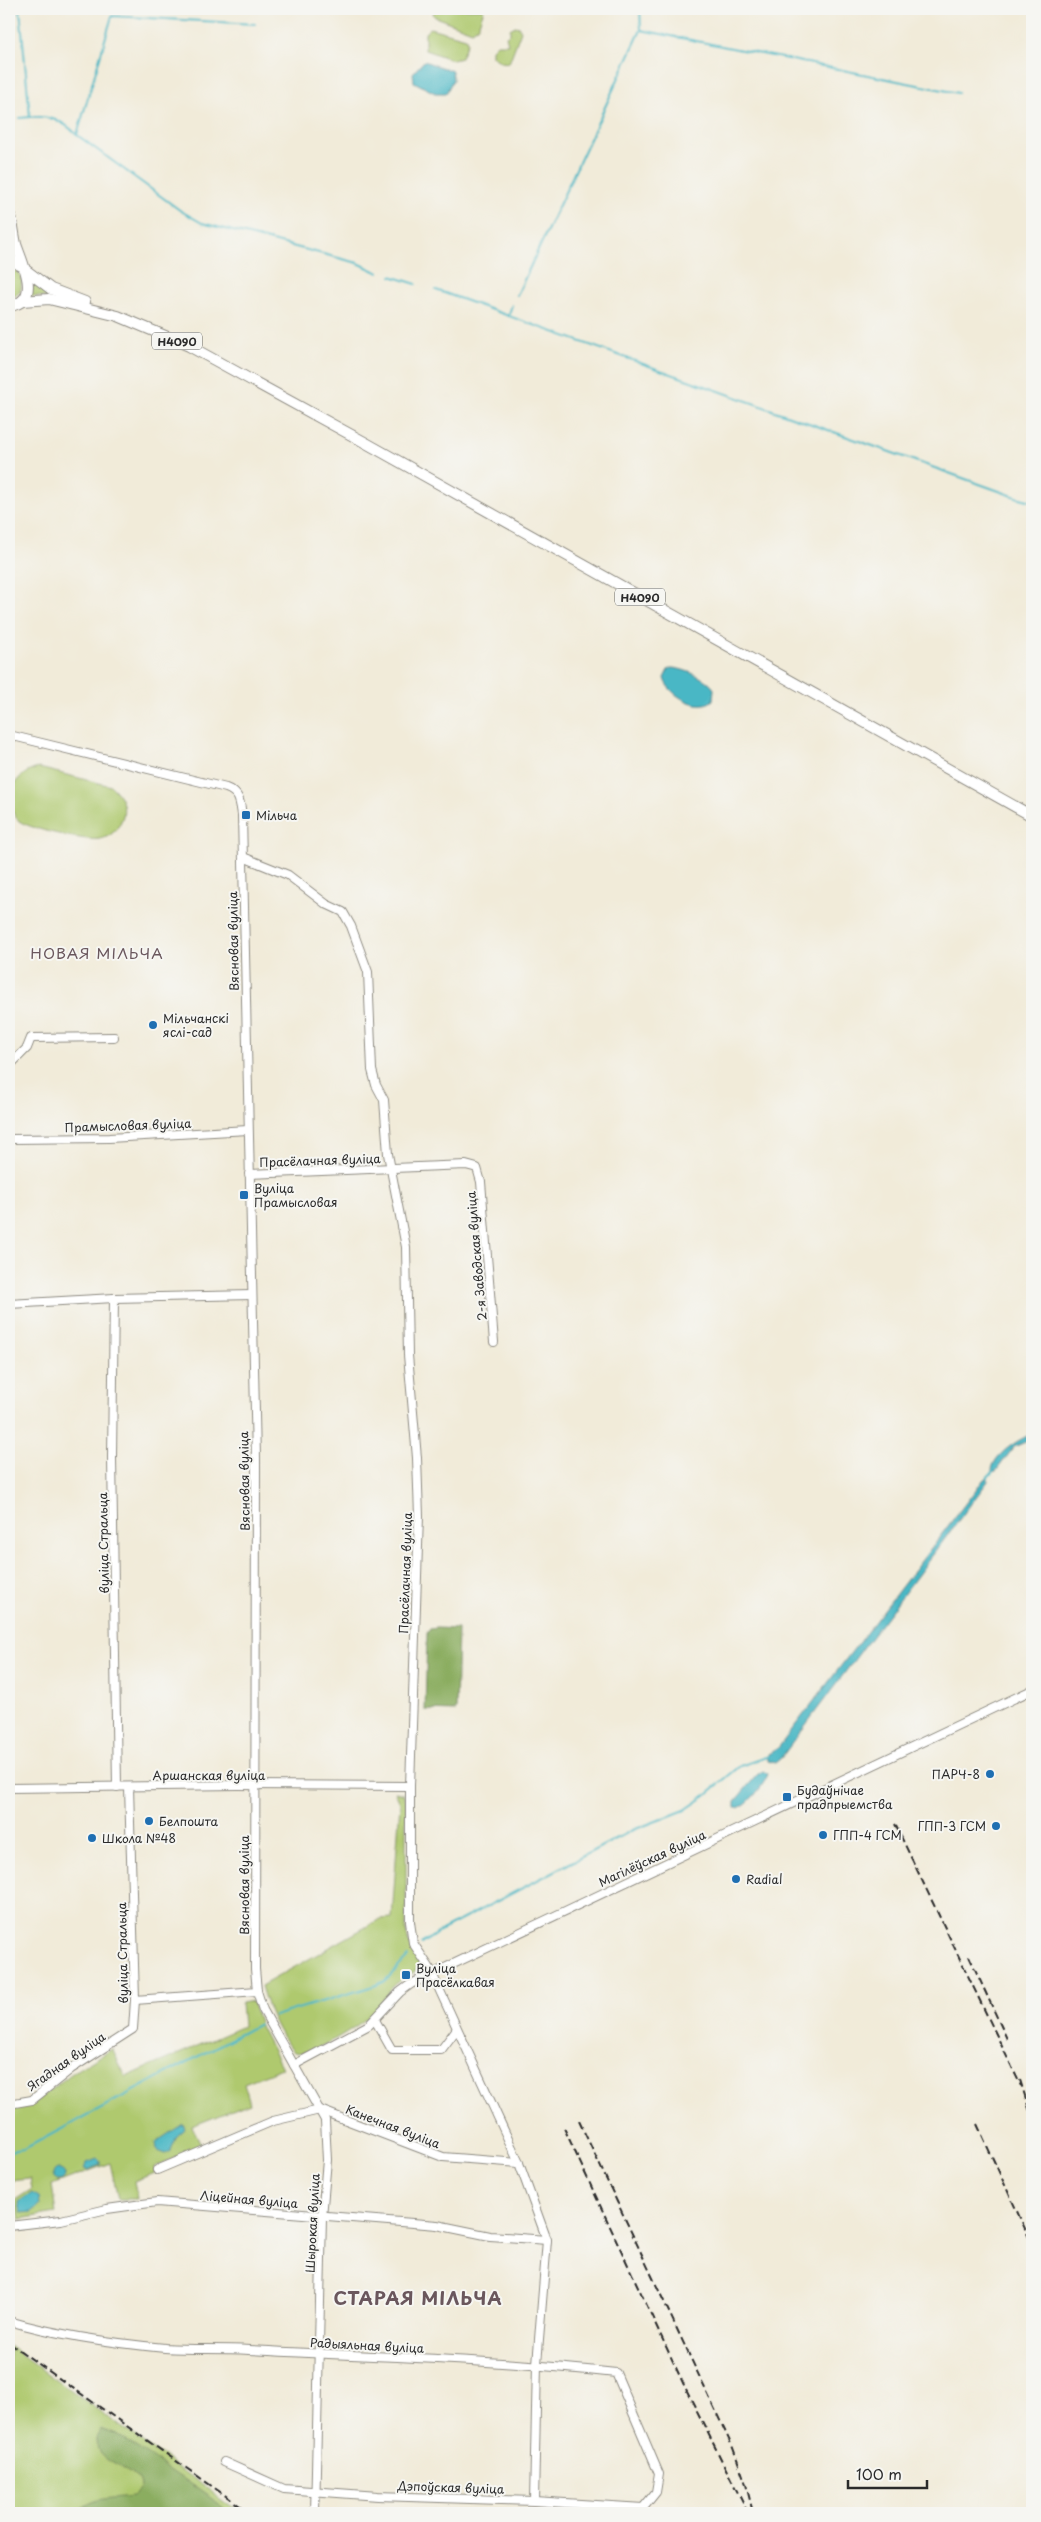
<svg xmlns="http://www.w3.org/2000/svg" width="1041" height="2522" font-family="'Playpen Sans',sans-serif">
  <rect width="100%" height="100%" fill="#f6f6f2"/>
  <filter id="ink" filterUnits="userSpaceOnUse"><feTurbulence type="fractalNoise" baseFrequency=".02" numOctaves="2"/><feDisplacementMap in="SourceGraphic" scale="10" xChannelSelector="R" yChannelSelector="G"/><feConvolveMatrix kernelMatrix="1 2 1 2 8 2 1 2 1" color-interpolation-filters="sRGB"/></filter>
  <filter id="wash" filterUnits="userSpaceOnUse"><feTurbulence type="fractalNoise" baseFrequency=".0096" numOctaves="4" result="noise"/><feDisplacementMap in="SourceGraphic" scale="20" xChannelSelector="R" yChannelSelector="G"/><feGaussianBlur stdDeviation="1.12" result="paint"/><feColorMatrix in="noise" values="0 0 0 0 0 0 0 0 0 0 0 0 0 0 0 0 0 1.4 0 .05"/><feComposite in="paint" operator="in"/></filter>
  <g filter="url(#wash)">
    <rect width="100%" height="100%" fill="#f1ebd9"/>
    <g fill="#afc96e" stroke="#6d7a4c">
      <path d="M435,9H484L478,27L472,31L435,17L433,14Z"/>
      <path d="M515,26L519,27L521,31L509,63L501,62L492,56V49L497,44H508L506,36L510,34V29Z"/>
      <path d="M430,28L466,38L467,43L461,58L453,60L425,50V33Z"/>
      <path d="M9,266C21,271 24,280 20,292L9,300Z"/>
      <path d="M33,281L69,299L31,296Z"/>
      <path d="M39,768L111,786C120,794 127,806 122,819C118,829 111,837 100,839C87,842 30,829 19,821C0,801 13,773 39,768Z"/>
      <path d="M395,1792L403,1794L406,1800V1931L409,1944L419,1961V1967C414,1974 404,1976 397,1983C387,1991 382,2004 373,2013C360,2025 310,2058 294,2052C278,2035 267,2008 261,1986L380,1919L392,1918L400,1803Z"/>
      <path d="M252,2001L261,2028L282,2068L244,2083L250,2103L192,2126L202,2146L154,2167L155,2173L134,2181L137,2199H118L110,2163L52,2185L56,2213L20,2219L15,2200L32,2189L30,2179L9,2181V2108L33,2103L71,2074L112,2049L126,2077L243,2026L241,2003Z"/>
      <path d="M9,2346L241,2513H9Z"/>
    </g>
    <g fill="#8bad61" stroke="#5b6c46">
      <path d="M437,1628L458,1629L456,1711L425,1710L427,1633L430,1629Z"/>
      <path d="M102,2430L115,2433L221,2505L227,2513H75C96,2496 108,2499 133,2496L141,2488C141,2465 96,2469 96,2439Z"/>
    </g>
    <g fill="#4ab7c5" stroke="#3a7178">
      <path d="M424,61L452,71L453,80L446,93H435L414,82L413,73Z"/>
      <path d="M671,668C683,668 708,678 714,689L713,700C699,713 667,694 664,678L668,670Z"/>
      <path d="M1032,1434V1439L1014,1447L996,1471L992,1472C991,1456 1019,1439 1032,1434Z"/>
      <path d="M988,1478V1481L781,1758L775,1763L768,1761V1754L778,1748L984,1479Z"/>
      <path d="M763,1771L768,1774C765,1784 745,1810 735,1808V1801L757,1775Z"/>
      <path d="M183,2124L185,2129L177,2136L170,2152L165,2154L157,2151L156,2142Z"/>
      <path d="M97,2159L100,2161V2165L88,2170L85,2169L87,2163Z"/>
      <circle cx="59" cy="2175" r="6"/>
      <path d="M32,2193L39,2197L40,2205L32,2212L21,2213L19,2202Z"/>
    </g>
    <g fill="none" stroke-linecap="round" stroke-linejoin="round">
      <g stroke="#4ab7c5" stroke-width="2">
        <path d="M20,9L30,117C49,116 63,120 77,135L181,211L202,223L358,263L379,273"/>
        <path d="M641,30L958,93"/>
        <path d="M20,118L30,117"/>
        <path d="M77,135L112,16L255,24"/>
        <path d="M391,276L416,284"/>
        <path d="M436,290L1016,497L1032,501"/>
        <path d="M517,295L641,30L640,9"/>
        <path d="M509,314L512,305"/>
        <path d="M987,1478L994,1470"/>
        <path d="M421,1944L442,1930L633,1830L685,1810L701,1799L740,1766L769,1756"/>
        <path d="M274,2016L377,1985L385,1981L408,1957"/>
        <path d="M9,2151L24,2149L259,2024"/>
      </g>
    </g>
  </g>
  <g filter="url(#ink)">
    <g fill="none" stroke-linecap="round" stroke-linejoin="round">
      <defs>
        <g id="minor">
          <path d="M9,182L11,216"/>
          <path d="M9,735L226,788C240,793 240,802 242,815L256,1459L255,1969L257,1991L263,2010L325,2120L327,2160L322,2217L315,2513"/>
          <path d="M243,857L288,875L326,904L343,912L351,926L368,972L372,1070L376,1085L384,1100L388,1154L406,1247L408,1355L417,1458L419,1516L410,1786V1922L413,1943L429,1967L519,2163L547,2240L537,2364L534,2501"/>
          <path d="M9,1066L27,1048L31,1038L114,1037"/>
          <path d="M9,1139L109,1138L248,1130"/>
          <path d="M249,1174L466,1165L477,1168L481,1182L494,1342"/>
          <path d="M114,1298L112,1457L117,1787"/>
          <path d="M9,1304L114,1298L252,1295"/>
          <path d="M9,1788L238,1785L410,1786"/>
          <path d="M135,2000L257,1991"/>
          <path d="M375,2020L392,2050H441L456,2030"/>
          <path d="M294,2065L369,2025L400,1992L411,1984L1032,1690"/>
          <path d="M9,2104L32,2100L71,2069L133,2029L135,2000L129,1787"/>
          <path d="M320,2110L443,2157L519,2163"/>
          <path d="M157,2170L273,2121L320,2110"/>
          <path d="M9,2226L61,2220L107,2209L157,2202L437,2225L490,2236L547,2240"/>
          <path d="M9,2321C60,2336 112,2343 165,2348C193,2350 221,2348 249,2350C371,2357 494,2359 616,2373L659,2474L656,2492L643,2508L534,2501L378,2496L284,2489L224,2462"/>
        </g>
        <g id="major">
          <path d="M9,259L23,267"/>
          <path d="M27,271L51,289L85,302"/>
          <path d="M22,301L49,299L118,316L189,346L366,443L1032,816"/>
          <path d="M9,306C43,301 22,263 16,244C14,235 13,225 11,216"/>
        </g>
      </defs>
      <use href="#minor" stroke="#8e8b82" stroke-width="10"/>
      <use href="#major" stroke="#8e8b82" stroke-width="12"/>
      <use href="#minor" stroke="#fff" stroke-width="8"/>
      <use href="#major" stroke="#fff" stroke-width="10"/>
      <g stroke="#2b2b2b" stroke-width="2" stroke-dasharray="8 4" stroke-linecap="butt">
        <path d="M895,1824L1021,2086"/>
        <path d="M969,1956L1007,2039"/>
        <path d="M1020,2080L1032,2118"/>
        <path d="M579,2121L733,2448L746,2484L753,2513"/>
        <path d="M977,2124L1032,2244"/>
        <path d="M564,2128L684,2385L748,2513"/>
        <path d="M9,2343L250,2513"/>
      </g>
    </g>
  </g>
  <g fill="#1f6fb2" stroke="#f6f6f2" stroke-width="2">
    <rect x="241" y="810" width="10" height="10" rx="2.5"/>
    <circle cx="153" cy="1025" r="5"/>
    <rect x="239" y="1190" width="10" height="10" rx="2.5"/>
    <circle cx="990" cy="1774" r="5"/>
    <rect x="782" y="1792" width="10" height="10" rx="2.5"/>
    <circle cx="149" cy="1821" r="5"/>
    <circle cx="996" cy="1826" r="5"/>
    <circle cx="823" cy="1835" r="5"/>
    <circle cx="92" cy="1838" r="5"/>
    <circle cx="736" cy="1879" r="5"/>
    <rect x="401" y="1970" width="10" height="10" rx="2.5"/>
  </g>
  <g text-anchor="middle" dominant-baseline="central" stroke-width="4" stroke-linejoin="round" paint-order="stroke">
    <g fill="#f6f6f2" stroke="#686867" stroke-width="1">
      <rect x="152" y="332.5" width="50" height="17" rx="4"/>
      <rect x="615" y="588.5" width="50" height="17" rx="4"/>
    </g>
    <g font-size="11" font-weight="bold" fill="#2b2b2b">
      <text x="177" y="341">Н4090</text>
      <text x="640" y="597">Н4090</text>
    </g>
    <g font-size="12" fill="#2b2b2b" stroke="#f6f6f2" text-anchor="start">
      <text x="256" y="815">Мільча</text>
      <text x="163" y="1018">Мільчанскі<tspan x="163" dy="14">яслі-сад</tspan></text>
      <text x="254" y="1188">Вуліца<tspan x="254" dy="14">Прамысловая</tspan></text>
      <text x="980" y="1774" text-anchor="end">ПАРЧ-8</text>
      <text x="797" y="1790">Будаўнічае<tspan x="797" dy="14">прадпрыемства</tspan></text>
      <text x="159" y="1821">Белпошта</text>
      <text x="986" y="1826" text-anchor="end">ГПП-3 ГСМ</text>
      <text x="833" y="1835">ГПП-4 ГСМ</text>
      <text x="102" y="1838">Школа №48</text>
      <text x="746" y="1879">Radial</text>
      <text x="416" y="1968">Вуліца<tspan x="416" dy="14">Прасёлкавая</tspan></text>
    </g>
    <g font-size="12" fill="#2b2b2b" stroke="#f6f6f2">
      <text transform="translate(233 941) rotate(-91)">Вясновая вуліца</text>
      <text transform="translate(128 1125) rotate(-2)">Прамысловая вуліца</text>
      <text transform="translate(320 1160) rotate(-2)">Прасёлачная вуліца</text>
      <text transform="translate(476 1256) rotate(-95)">2-я Заводская вуліца</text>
      <text transform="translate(244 1481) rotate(-91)">Вясновая вуліца</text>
      <text transform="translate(103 1543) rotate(-91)">вуліца Стральца</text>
      <text transform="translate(405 1573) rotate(-88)">Прасёлачная вуліца</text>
      <text x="209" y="1775">Аршанская вуліца</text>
      <text transform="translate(652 1858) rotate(-25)">Магілёўская вуліца</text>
      <text transform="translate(244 1885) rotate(-90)">Вясновая вуліца</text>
      <text transform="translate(122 1953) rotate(-91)">вуліца Стральца</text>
      <text transform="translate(66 2061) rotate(-35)">Ягадная вуліца</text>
      <text transform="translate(393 2126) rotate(21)">Канечная вуліца</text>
      <text transform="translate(249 2199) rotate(5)">Ліцейная вуліца</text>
      <text transform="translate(312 2223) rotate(-87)">Шырокая вуліца</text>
      <text transform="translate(367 2345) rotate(3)">Радыяльная вуліца</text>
      <text transform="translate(451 2487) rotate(2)">Дэпоўская вуліца</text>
    </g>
    <g font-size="15" letter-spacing="1" fill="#6a575d" stroke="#f6f6f2">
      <text x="97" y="952">НОВАЯ МІЛЬЧА</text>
    </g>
    <g font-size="18" font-weight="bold" letter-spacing="1" fill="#6a575d" stroke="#f6f6f2">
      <text x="418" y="2297">СТАРАЯ МІЛЬЧА</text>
    </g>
  </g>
  <rect width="1041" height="2522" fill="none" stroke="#f6f6f2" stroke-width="30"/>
  <path d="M848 2480v8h79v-8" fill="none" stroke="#2b2b2b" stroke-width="2.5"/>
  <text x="856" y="2480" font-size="15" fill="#2b2b2b" stroke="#f6f6f2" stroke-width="4" paint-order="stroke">100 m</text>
</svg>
